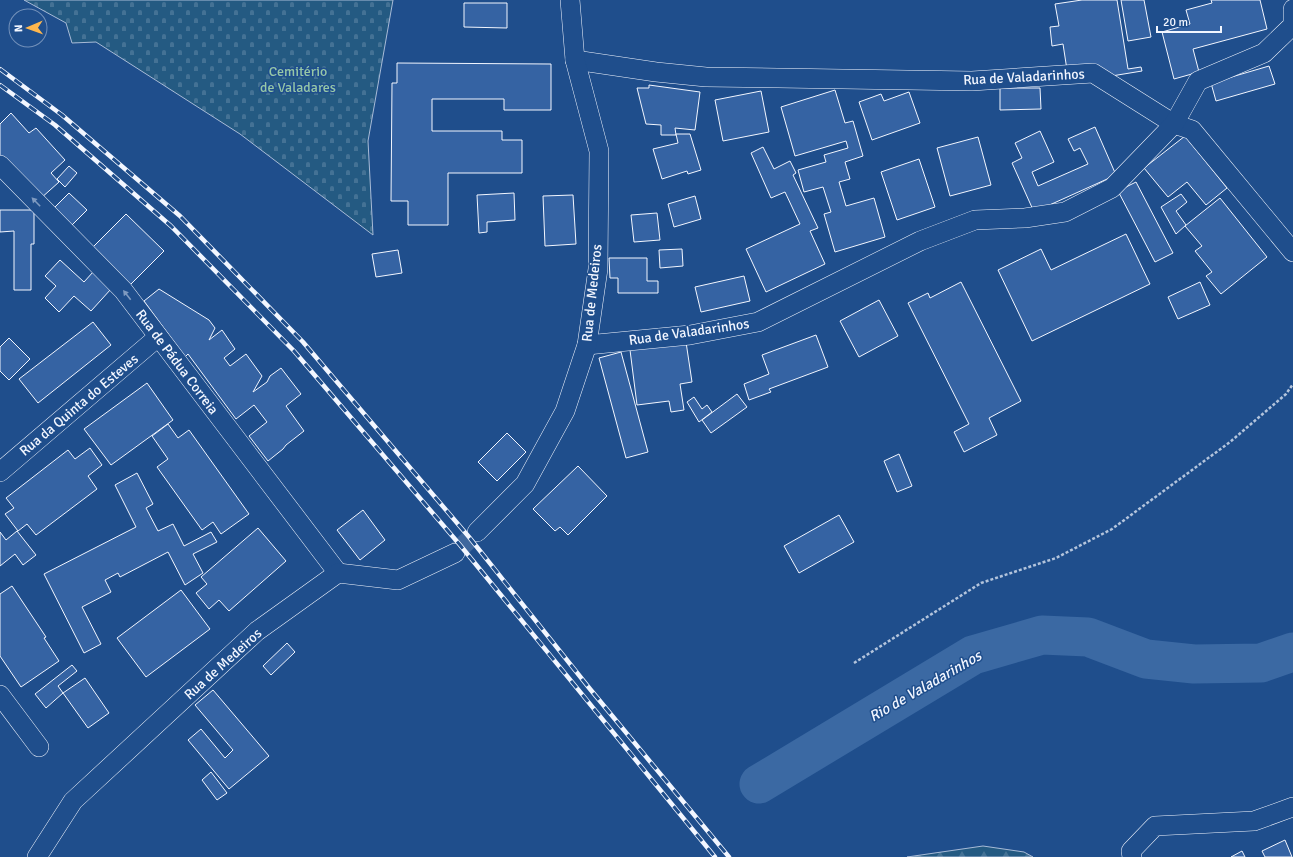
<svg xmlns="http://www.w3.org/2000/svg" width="1293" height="857" font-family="Signika,sans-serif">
  <defs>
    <pattern id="forest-firs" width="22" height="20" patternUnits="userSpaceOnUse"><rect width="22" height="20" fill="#245a82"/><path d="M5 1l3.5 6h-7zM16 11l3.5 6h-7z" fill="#447295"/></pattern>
    <pattern id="cemetery-stones" width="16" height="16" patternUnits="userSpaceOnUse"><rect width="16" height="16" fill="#245a82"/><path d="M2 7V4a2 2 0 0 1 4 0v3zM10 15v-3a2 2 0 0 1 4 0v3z" fill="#447295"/></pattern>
  </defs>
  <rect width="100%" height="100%" fill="#1f4e8c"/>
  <path fill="url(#forest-firs)" stroke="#a8bbd7" d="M983,846L1024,852L1033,857H907Z"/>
  <path fill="url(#cemetery-stones)" stroke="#a8bbd7" d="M24,0H393L368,141L373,235L240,134L96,42L72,43L66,23Z"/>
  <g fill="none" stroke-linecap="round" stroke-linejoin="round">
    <path stroke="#3b69a3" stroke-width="39" d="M759,784L973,655L1042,635L1088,637L1146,659L1194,664L1261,663L1293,652"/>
  </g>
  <g fill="#3563a3" stroke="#f2f6ff">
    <path d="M1082,0H1117L1128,69L1141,67L1142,71L1069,83L1063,44L1052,46L1050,27L1059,26L1055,4Z"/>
    <path d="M1121,0H1144L1151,37L1128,41Z"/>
    <path d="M1211,0H1260L1267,29L1193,49L1199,72L1174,79L1162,32L1190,24L1186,10L1212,3Z"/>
    <path d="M464,3H507V28L464,27Z"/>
    <path d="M397,63L551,64V110H504V99H432V131H502V140H522V173H448V225H408V201H391L392,83H397Z"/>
    <path d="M1269,66L1275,84L1216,101L1211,83Z"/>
    <path d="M649,85L700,92L695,130L675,128L676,135H661V125L646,124L637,88H649Z"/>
    <path d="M1000,88H1040L1041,109L1000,110Z"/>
    <path d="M835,90L845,123L853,121L863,156L845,162L850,179L839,182L846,206L874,198L885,237L835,252L824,214L831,212L823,187L804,192L798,170L826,162L824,155L848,148L846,141L795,156L781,107Z"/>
    <path d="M761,91L769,132L723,141L715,100Z"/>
    <path d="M909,92L920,123L872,140L859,102L881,94L884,101Z"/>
    <path d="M11,113L29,133L36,128L65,160L51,173L59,182L40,199L0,155V124Z"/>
    <path d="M1095,127L1116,175L1034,212L1012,163L1022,158L1015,143L1040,131L1054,162L1032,172L1038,186L1088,164L1080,148L1074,151L1068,139Z"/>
    <path d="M676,134H690L701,170L688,174L687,171L662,179L653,149L678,143Z"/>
    <path d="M1185,136L1227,188L1206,205L1187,182L1168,197L1144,168Z"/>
    <path d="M978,137L991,185L950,196L937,148Z"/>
    <path d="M763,147L774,169L790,161L796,173L793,175L818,228L810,231L825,264L766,292L746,249L800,224L785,192L771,198L751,153Z"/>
    <path d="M919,159L935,207L897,220L881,172Z"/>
    <path d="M69,166L77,173L65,187L57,179Z"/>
    <path d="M1136,182L1173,253L1155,262L1118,191Z"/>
    <path d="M69,193L87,210L70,227L53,209Z"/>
    <path d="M514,193L515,220L487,222V232L479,233L477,195Z"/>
    <path d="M1181,194L1187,202L1176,211L1186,225L1176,234L1161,207Z"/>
    <path d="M573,195L576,244L545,246L543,196Z"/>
    <path d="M695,196L701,219L674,227L668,204Z"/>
    <path d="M1220,198L1267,257L1221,294L1206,276L1212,272L1195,251L1202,246L1185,226Z"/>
    <path d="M0,210H34V244H31V290H14V231L0,232Z"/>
    <path d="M657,213L660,240L634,242L631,215Z"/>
    <path d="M126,214L164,251L129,286L91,249Z"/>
    <path d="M1126,234L1150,284L1032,341L998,270L1041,249L1051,270Z"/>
    <path d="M682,249L683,266L660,268L659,250Z"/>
    <path d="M398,250L402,273L376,277L372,254Z"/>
    <path d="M609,258H647V281H658V293H618V278H610Z"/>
    <path d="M60,260L84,282L93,272L111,289L91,311L74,296L59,312L45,298L56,286L45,276Z"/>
    <path d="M744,276L750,301L701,312L695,287Z"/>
    <path d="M961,282L1021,401L989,418L997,435L964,452L954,432L969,424L908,303L928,293L930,298Z"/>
    <path d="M1200,282L1210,305L1178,319L1168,297Z"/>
    <path d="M159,289L209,320L215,328L209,340L222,330L235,349L224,358L230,366L246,354L262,376L253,392L267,382L270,376L281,368L301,394L286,406L304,431L286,445L283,449L268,461L249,436L267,422L254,405L236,419L188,354L185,357L144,301Z"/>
    <path d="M879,300L898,336L859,357L840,321Z"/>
    <path d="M93,322L111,345L38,403L19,379Z"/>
    <path d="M816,335L828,367L769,389L771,392L749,400L744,384L769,374L762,355Z"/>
    <path d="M9,338L30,359L9,380L0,371V347Z"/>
    <path d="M686,342L692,382L680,384L684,410L671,412L669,401L637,405L630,350Z"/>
    <path d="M621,352L648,452L626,458L599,358Z"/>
    <path d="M147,383L173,420L111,465L84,429Z"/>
    <path d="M737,394L747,407L711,433L702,420Z"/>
    <path d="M694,397L702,409L707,405L712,412L699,422L687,402Z"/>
    <path d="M168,424L178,438L189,430L249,514L221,534L213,522L202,530L157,467L168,459L152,436Z"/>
    <path d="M507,433L526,452L497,481L478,462Z"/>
    <path d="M90,448L102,465L88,476L97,489L36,535L27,524L18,531L5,514L14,508L6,498L68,450L75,459Z"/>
    <path d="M899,454L912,486L897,492L884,461Z"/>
    <path d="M578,466L607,496L568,535L560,527L555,531L533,509Z"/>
    <path d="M137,473L153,504L146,508L158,531L173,524L184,546L211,532L217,542L193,554L203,573L185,585L168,552L120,577L118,573L105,580L111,592L82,607L101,644L84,653L44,574L136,527L115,485Z"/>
    <path d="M363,510L385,540L360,560L337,530Z"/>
    <path d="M839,515L854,542L799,573L784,546Z"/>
    <path d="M258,528L286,561L229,611L219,600L209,609L196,593L207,584L201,577Z"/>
    <path d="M17,531L36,555L23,565L15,554L0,566V532L6,540Z"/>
    <path d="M12,586L46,637L44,638L59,661L21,687L0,656V594Z"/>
    <path d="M181,590L210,629L146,677L117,638Z"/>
    <path d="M287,643L295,652L271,675L263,666Z"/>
    <path d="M72,665L77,671L58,686L63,693L46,708L35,694Z"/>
    <path d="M85,678L109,713L88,728L63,693Z"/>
    <path d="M213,690L269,756L229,789L188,740L201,729L225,758L233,750L195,705Z"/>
    <path d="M211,772L227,793L217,800L202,780Z"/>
    <path d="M1285,840L1292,857H1265L1262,851Z"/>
    <path d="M1242,851L1245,857H1231Z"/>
  </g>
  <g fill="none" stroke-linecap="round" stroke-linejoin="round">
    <path stroke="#3f679d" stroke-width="19" stroke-dasharray="19 10" stroke-linecap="butt" d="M455,553L477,532"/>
    <defs>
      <g id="street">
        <path d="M575,60L656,72L706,77L972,81L1093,73L1174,124L1192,130L1293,252"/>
        <path d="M0,165L123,290L338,573"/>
        <path d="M587,345L690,335L758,322L920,241L975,220L1025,218L1065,212L1112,188L1174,124L1198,81L1264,53L1293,25V9"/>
        <path d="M0,472L158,337"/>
        <path d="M477,532L525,484L565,411L587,345L598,269L599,151L575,60L570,0"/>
        <path d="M0,695L39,747"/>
        <path d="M37,857L73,801L257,631L338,573L398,580L455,553"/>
        <path d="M1132,857L1131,851L1155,826L1254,821L1293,807"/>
      </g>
    </defs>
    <use href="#street" stroke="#f2f6ff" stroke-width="20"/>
    <path stroke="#b3c4dc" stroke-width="2.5" stroke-dasharray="3 2" stroke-linecap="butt" d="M854,663L981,583L1056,558L1112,529L1230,442L1286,394L1293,384"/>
    <use href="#street" stroke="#1f4e8c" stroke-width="19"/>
    <defs>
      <g id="rail">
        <path d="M0,69L62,115L180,216L303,342L469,537L590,689L729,857"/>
        <path d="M0,85L55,125L171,226L294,351L460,545L715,857"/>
      </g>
    </defs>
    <use href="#rail" stroke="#f2f6ff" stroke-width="4.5"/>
    <use href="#rail" stroke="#1f4e8c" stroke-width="3" stroke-dasharray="9" stroke-linecap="butt"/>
  </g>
  <defs><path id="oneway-solid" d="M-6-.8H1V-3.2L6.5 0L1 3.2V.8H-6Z"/></defs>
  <g fill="#7e9ac0">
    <use href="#oneway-solid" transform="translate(36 202) rotate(-134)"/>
    <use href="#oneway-solid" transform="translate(127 295) rotate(-128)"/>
  </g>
  <g text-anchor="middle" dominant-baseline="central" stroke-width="3" stroke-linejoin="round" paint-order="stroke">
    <g font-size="14" fill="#97c8a6" stroke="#1f4e8c">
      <text x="298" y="71">Cemitério<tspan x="298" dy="16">de Valadares</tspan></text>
    </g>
    <g font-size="14" fill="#f2f6ff" stroke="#1f4e8c">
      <text transform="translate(1024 77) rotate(-3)">Rua de Valadarinhos</text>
      <text transform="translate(592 293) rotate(-84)">Rua de Medeiros</text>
      <text transform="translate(689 332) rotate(-8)">Rua de Valadarinhos</text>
      <text transform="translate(177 362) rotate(53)">Rua de Pádua Correia</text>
      <text transform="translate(79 405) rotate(-40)">Rua da Quinta do Esteves</text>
      <text transform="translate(223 664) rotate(-42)">Rua de Medeiros</text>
    </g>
    <g font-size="15" font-style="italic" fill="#f2f6ff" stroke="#1f4e8c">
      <text transform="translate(925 686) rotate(-30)">Rio de Valadarinhos</text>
    </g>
  </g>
  <g transform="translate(28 28) rotate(268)"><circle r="19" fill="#1f4e8c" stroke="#7391ba"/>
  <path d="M0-3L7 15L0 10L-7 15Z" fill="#ffb74d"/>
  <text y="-6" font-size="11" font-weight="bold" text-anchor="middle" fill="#f2f6ff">N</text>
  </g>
  <path d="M1157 26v6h64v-6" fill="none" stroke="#f2f6ff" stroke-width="2"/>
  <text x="1163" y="26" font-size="12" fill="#f2f6ff" stroke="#1f4e8c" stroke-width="3" paint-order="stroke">20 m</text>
</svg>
